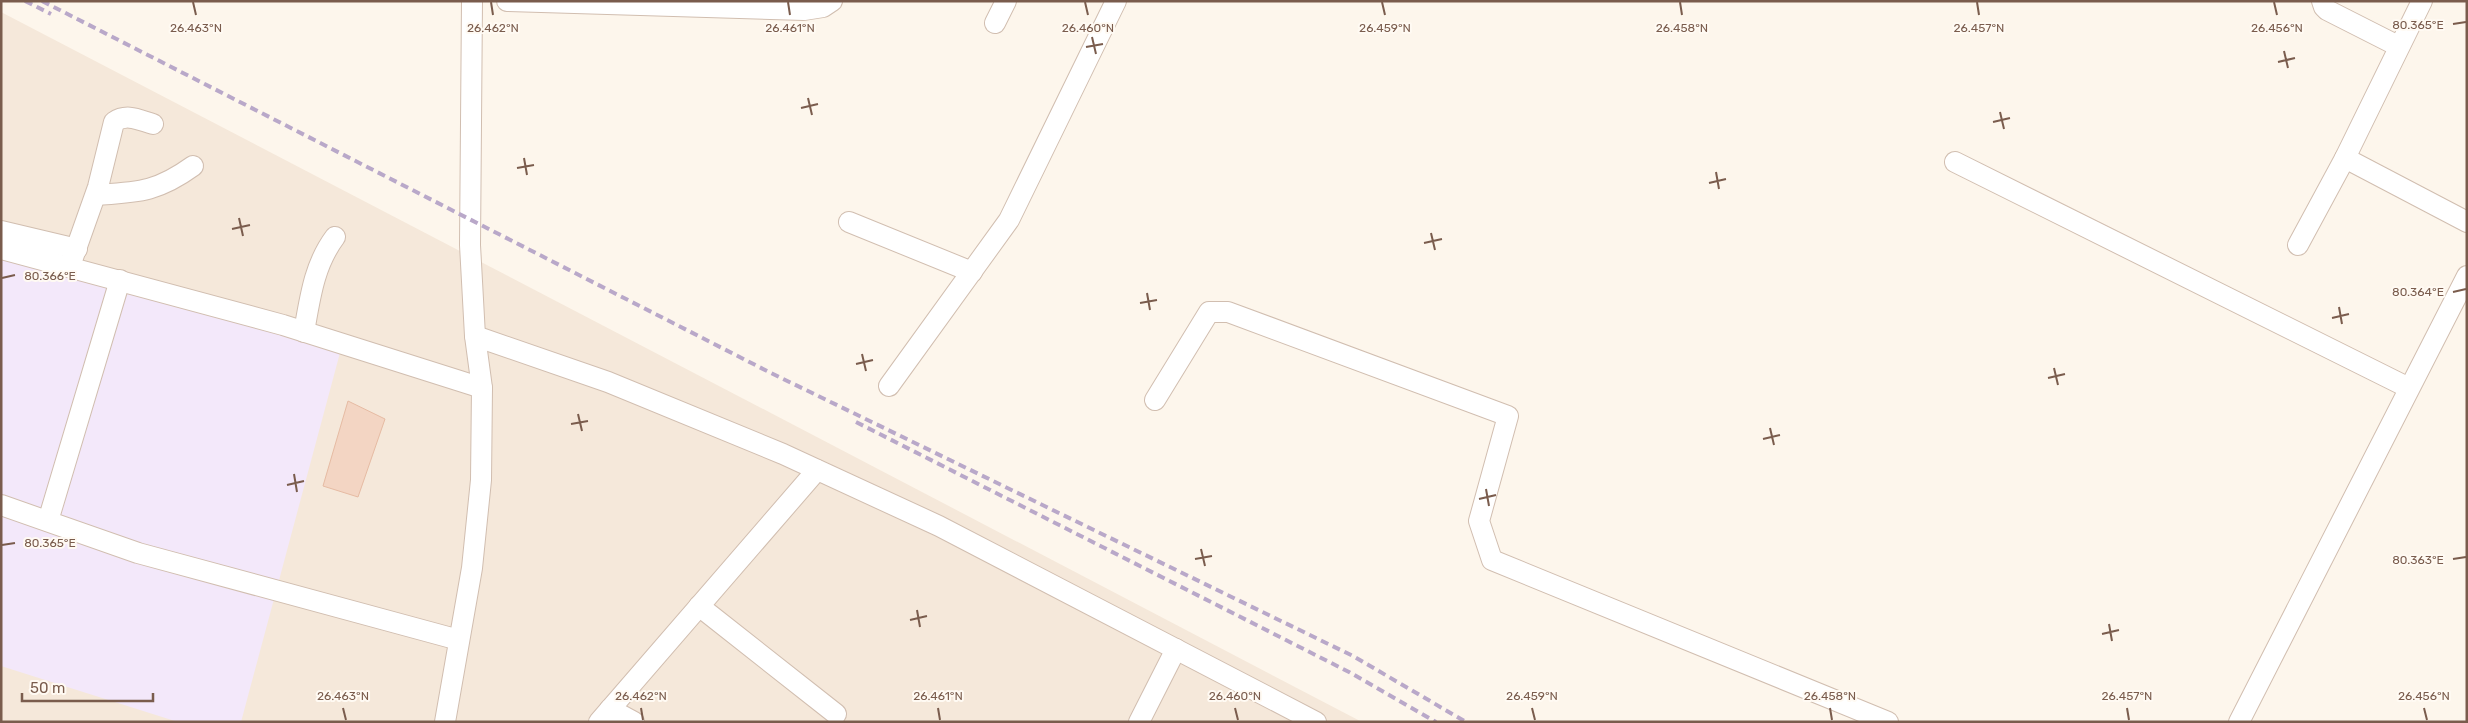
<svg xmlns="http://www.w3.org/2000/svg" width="2468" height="723" font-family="Rubik,sans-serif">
  <rect width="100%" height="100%" fill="#fdf6ec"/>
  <path fill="#f5e8da" d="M1,12L769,412L1362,722H1Z"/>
  <path fill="#f3e8fa" d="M1,257L341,349L241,722H178L1,666Z"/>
  <path fill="#f3d5c3" stroke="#e6bba3" d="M348,401L385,419L358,497L323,486Z"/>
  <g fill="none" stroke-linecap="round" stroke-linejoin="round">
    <defs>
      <g id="minor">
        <path d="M507,1L804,10L823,7L832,1"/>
        <path d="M2322,1L2324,7L2327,10L2398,46"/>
        <path d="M995,23L1006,1"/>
        <path d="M2345,158L2467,222"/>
        <path d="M1955,162L2409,388"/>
        <path d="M96,195C139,192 157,192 193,166"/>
        <path d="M849,222L972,272"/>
        <path d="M1,231L77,249"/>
        <path d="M2298,245L2345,158L2422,1"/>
        <path d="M1,249L283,325L482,388"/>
        <path d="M70,266L98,187L114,122C127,113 139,120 153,124"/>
        <path d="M304,332C310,298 314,265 335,237"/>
        <path d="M475,336L608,382L783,454L939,526L1316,722"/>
        <path d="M889,386L1009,220L1116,1"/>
        <path d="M1155,400L1209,312H1228L1508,416L1479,521L1492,560L1888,722"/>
        <path d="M1,505L138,553L459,640"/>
        <path d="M48,521L120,280"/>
        <path d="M699,606L836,714"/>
        <path d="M610,709L634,722"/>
        <path d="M445,722L472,568L481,480L482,388L475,336L470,245L472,1"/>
        <path d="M599,722L817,470"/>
        <path d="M1139,722L1176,649"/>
        <path d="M2239,722L2467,276"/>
      </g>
    </defs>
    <use href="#minor" stroke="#d1beb0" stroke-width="22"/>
    <use href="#minor" stroke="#fff" stroke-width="20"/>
    <g stroke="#b9a8c9" stroke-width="4" stroke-dasharray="8 5" stroke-linecap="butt">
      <path d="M25,1L51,14"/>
      <path d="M42,1L771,373L1353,656L1466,722"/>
      <path d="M856,422L1349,672L1436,722"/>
    </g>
  </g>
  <path fill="none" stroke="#7a5c4d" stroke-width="2" d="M193,2L196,15M491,2L493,15M788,2L790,15M1085,2L1088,15M1382,2L1385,15M1680,2L1682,15M1977,2L1979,15M2274,2L2277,15M2453,24L2466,22M1092,37L1096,54M1086,47L1103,44M2284,51L2288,68M2278,62L2295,58M808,98L812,115M801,108L818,104M2000,112L2004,129M1993,122L2010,118M524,158L527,175M517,168L534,165M1716,172L1719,189M1709,183L1726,179M239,218L243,236M232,229L250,225M1431,233L1435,250M1424,243L1442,239M2,278L15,275M2453,292L2466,289M1147,293L1150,310M1140,303L1157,300M2339,307L2342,324M2332,318L2349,314M862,354L866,371M856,364L873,360M2054,368L2058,385M2048,378L2065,374M578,414L582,431M571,424L588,421M1770,428L1774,445M1763,439L1780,435M294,474L297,492M287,485L304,481M1486,489L1489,506M1479,499L1496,495M2,545L15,543M1201,549L1205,566M1195,559L1212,556M2453,559L2466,557M917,610L920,627M910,620L927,616M2109,624L2112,641M2102,634L2119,630M343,708L346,720M641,708L643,720M938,708L940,720M1235,708L1238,720M1532,708L1535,720M1830,708L1832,720M2127,708L2129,720M2424,708L2427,720"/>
  <g font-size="12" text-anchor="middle" fill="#7a5c4d" stroke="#fffaf3" stroke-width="4" stroke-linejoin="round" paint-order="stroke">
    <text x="2418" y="29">80.365°E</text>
    <text x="196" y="32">26.463°N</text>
    <text x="493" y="32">26.462°N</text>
    <text x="790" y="32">26.461°N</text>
    <text x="1088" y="32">26.460°N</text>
    <text x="1385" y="32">26.459°N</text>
    <text x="1682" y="32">26.458°N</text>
    <text x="1979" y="32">26.457°N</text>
    <text x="2277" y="32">26.456°N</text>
    <text x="50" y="280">80.366°E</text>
    <text x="2418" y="296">80.364°E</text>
    <text x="50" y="547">80.365°E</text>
    <text x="2418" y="564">80.363°E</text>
    <text x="343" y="700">26.463°N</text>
    <text x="641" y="700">26.462°N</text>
    <text x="938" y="700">26.461°N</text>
    <text x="1235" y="700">26.460°N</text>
    <text x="1532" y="700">26.459°N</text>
    <text x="1830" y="700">26.458°N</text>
    <text x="2127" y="700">26.457°N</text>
    <text x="2424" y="700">26.456°N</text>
  </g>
  <rect width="2468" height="723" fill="none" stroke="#7a5c4d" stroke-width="5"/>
  <path d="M22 693v8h131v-8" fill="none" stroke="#7a5c4d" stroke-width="2.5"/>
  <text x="30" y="693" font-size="15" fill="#7a5c4d" stroke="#fffaf3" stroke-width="4" paint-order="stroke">50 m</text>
</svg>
